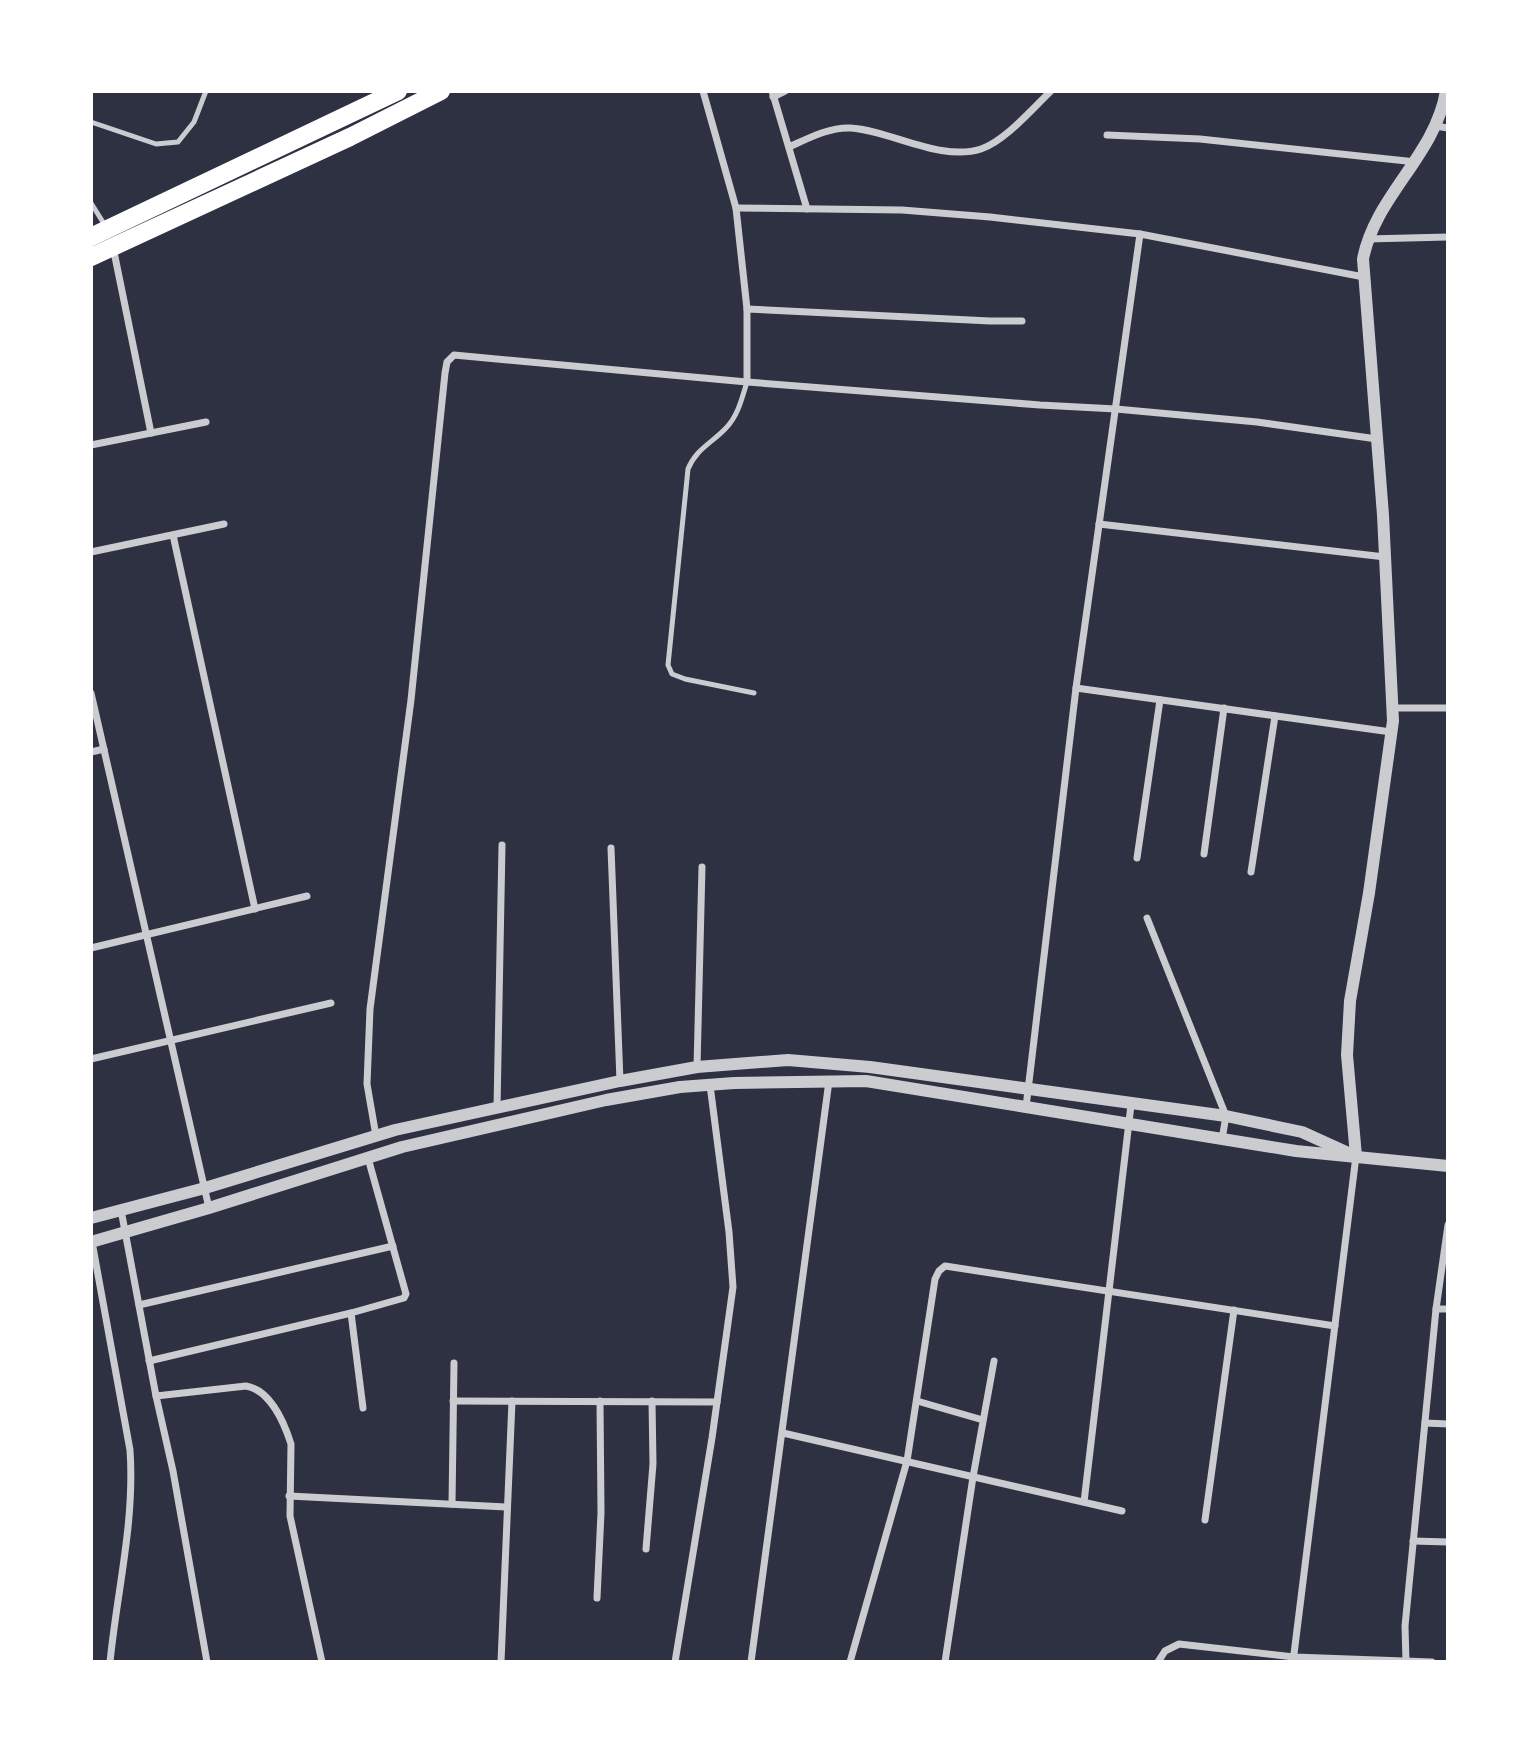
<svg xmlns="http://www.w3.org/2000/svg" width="1539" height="1753" font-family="'Sofia Sans Condensed',sans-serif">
  <rect width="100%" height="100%" fill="#2d3142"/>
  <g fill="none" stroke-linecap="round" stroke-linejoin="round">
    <g stroke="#caccd0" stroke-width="5">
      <path d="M91,122L156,144L178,142L194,122L206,91"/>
      <path d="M91,203L106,227"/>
      <path d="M747,382C742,398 738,416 726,428C712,443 696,449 688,469L668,665L672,674L685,679L754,693"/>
    </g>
    <g stroke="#caccd0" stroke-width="7">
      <path d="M703,91L736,208L747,309V382"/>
      <path d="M772,91L807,209"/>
      <path d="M773,97L785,91"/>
      <path d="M1435,126L1448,128"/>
      <path d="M1107,135L1200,139L1416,162"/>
      <path d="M789,147C807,139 829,127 850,128C890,130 940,162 981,149C1005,141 1033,108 1051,91"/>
      <path d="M736,208L902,210L990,217L1140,234L1364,277"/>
      <path d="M1367,239L1448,237"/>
      <path d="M113,247L151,433"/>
      <path d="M747,309L990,321H1022"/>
      <path d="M91,445L206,422"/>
      <path d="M1099,524L1385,557"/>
      <path d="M173,535L255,909"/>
      <path d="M91,552L224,524"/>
      <path d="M1076,688L1391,732"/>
      <path d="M91,693L209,1208"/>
      <path d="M1392,708H1448"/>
      <path d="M91,752L104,749"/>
      <path d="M611,848L620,1081"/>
      <path d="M1204,854L1224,708"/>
      <path d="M1137,858L1160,700"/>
      <path d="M1251,872L1275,716"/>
      <path d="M1147,918L1226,1116L1222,1139"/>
      <path d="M91,948L307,896"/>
      <path d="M91,1059L331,1003"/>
      <path d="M697,1067L702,867"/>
      <path d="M1026,1107L1076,688L1140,234"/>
      <path d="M497,1108L502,845"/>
      <path d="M376,1136L367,1084L370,1009L411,700L445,373L447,362L454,355L747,382L1040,405L1116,409L1257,422L1377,439"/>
      <path d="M121,1210L156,1396L173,1471L207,1662"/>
      <path d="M92,1242L130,1450C135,1522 117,1591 110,1662"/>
      <path d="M139,1305L393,1246"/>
      <path d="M1436,1309H1448"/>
      <path d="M351,1313L363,1408"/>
      <path d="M149,1361L351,1313L404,1298L406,1294L368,1158"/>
      <path d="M156,1396L246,1386C270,1390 284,1422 291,1444L290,1516L322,1662"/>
      <path d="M453,1401L717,1402"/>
      <path d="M917,1401L983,1420"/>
      <path d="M1425,1423L1448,1424"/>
      <path d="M783,1433L1122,1511"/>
      <path d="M289,1496L506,1507"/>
      <path d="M1084,1502L1131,1105"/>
      <path d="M452,1504L454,1363"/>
      <path d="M1205,1520L1234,1310"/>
      <path d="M1413,1541L1448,1542"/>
      <path d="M646,1549L653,1464L652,1401"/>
      <path d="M597,1598L601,1513L600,1401"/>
      <path d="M501,1662L512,1401"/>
      <path d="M675,1662L712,1438L733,1287L729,1232L710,1085"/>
      <path d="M751,1662L829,1081"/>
      <path d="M850,1662L907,1461L935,1279L939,1271L945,1266L1335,1326"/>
      <path d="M945,1662L973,1477L994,1361"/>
      <path d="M1158,1662L1165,1651L1179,1644L1294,1657L1432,1662"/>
      <path d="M1293,1662L1356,1156"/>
      <path d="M1406,1662L1405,1626L1436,1309L1448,1225"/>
    </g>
    <g stroke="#caccd0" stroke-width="12">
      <path d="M1356,1156L1347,1055L1350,1001L1369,893L1393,721L1383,515L1363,259C1375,196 1435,156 1446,91"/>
      <path d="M91,1218L205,1188L395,1130L620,1081L697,1067L788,1060L870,1067L1226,1116L1302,1132L1346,1152"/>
      <path d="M91,1242L209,1208L402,1147L606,1100L680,1087L734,1083L866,1081L1296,1151L1448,1166"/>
    </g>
    <g stroke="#fff" stroke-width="18">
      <path d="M91,237L398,91"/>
      <path d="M91,257L350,137L441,91"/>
    </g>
  </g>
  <rect width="1539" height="1753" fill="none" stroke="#ffffff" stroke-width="186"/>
</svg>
